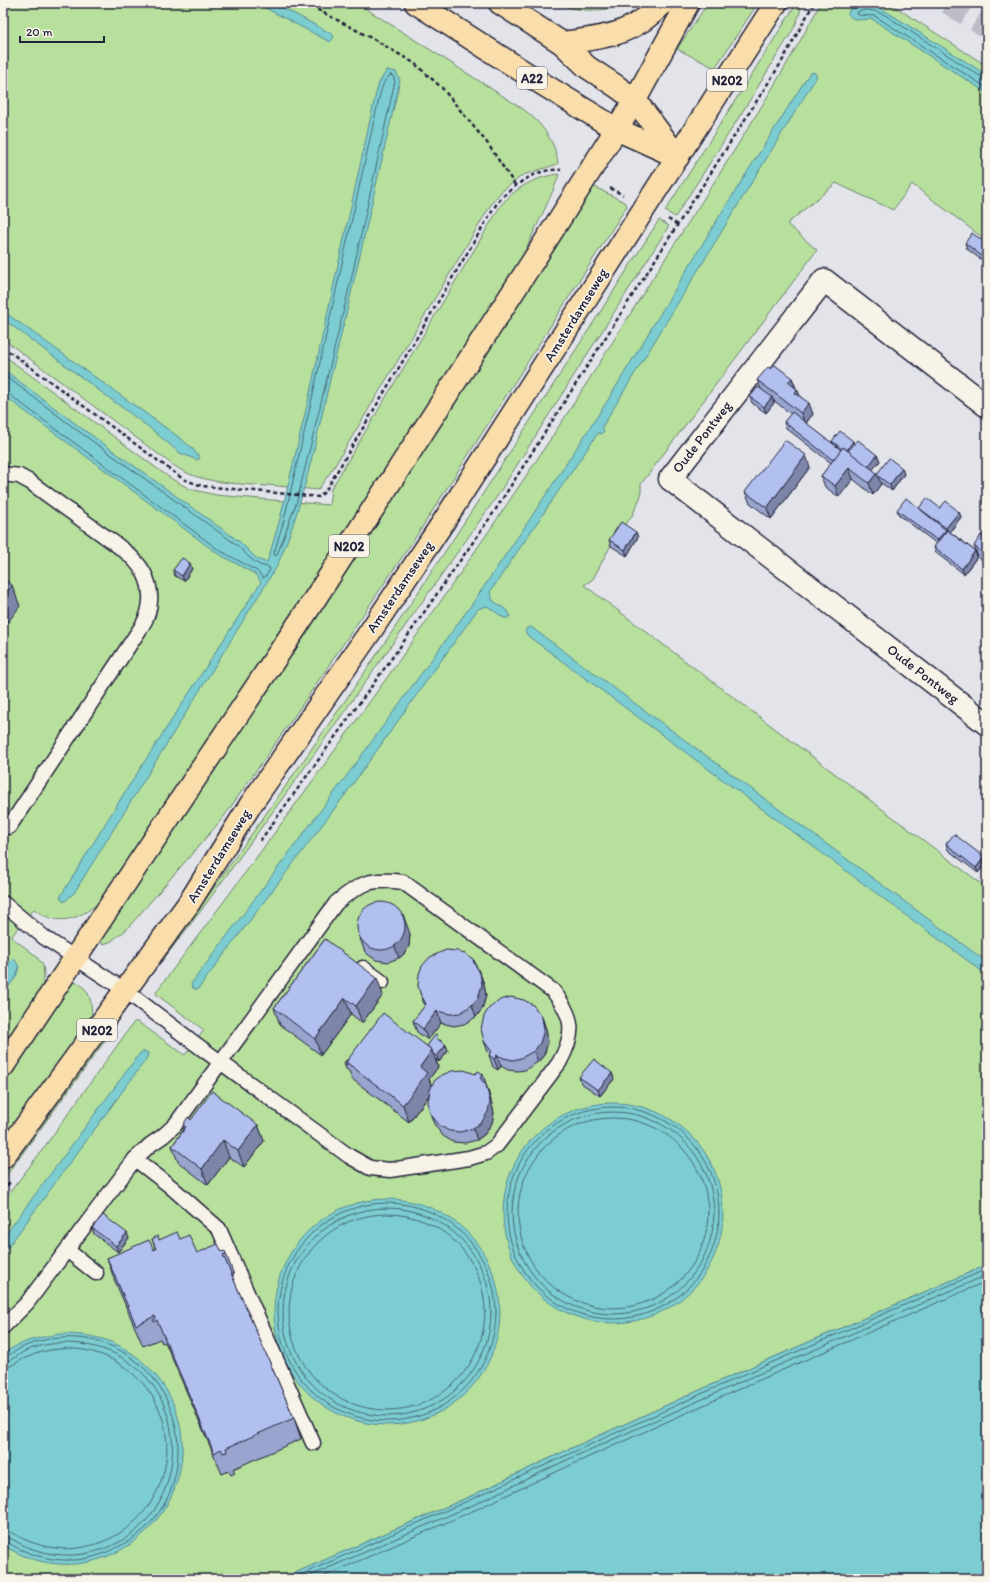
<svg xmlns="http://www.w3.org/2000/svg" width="990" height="1582" font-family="Itim,sans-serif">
  <rect width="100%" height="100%" fill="#e2e4ea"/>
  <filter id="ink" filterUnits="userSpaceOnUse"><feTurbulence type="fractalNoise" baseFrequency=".025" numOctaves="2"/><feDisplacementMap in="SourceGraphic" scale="8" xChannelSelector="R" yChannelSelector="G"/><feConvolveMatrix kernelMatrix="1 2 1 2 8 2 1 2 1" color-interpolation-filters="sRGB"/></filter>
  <g filter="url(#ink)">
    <g fill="#b7e09d" stroke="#6c816c">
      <path d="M3,3H357L523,109C541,122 556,142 558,164L523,175L501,192L492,203L334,467L318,490L268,485L266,486C234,483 200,484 173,465L3,339Z"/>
      <path d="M558,3H632C609,11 580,14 558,3Z"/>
      <path d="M708,3H758L715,68L677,49Z"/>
      <path d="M797,3H801C802,19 785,43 776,57C744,111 709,164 675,217L665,211Z"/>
      <path d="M821,3H889L987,66V241L912,184L893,210L836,183L787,224L817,250L641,484V496L631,518L619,530L593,579L584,585L987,888V1265L742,1371L565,1451L471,1496L281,1579H3V1201L40,1153L134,1022H138L185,1055L204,1030L157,995L156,992C287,818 416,642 536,461C575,403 612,343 649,284C708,191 769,100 821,3Z"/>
      <path d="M558,174L559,175C548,206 532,233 520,263L384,476L100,902C79,919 58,928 34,909L11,937L35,955L43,965L44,975L42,989L3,1050V355L170,478L190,489L216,495L329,505L331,489L501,205C515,188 535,177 558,174Z"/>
      <path d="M593,186L626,203L627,206L419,532L302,705L223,818L126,930L110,942L103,944L99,940Z"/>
      <path d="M659,220L669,226L496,498L295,781L200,912L162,961C240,850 320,739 396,626C485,492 572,356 659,220Z"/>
      <path d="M74,982C91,986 94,1008 90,1022L3,1139V1087L70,984Z"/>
      <path d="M110,1032V1034L3,1180V1175L48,1115L106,1033Z"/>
    </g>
    <g fill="#7bcdd1" stroke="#578995">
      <path d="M256,3H274L332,34L334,37L330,42Z"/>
      <path d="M866,6H875L887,12L987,75V93L872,19C864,19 852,23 848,13L850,9Z"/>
      <path d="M387,70L396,72L400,80C377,180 355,280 330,380C315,443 303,507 277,566L74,893L64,902L60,897L123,795L261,582L255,574L217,553L3,395V369L80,427L240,542L256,558L267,563L280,519L309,397L376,93L379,83Z"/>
      <path d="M814,72L817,76L602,427L604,431L601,434L598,433L490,592L493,601L508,611L510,616L508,618H504L487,606L478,609L345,795L198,989H194L191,984L351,770L472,604L530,519L608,400L717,220L809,74Z"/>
      <path d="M3,311L180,438L192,448L200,458L197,460L180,453L151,429L3,319Z"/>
      <path d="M531,627L987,962V975L528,636L525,631L527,628Z"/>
      <path d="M14,958L19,967L16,977L3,994V969Z"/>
      <path d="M144,1051L148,1053L147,1058L3,1254V1238L140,1053Z"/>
      <circle cx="613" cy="1213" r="110"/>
      <circle cx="387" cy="1312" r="113"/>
      <path d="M987,1265V1579H281L471,1496L565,1451L742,1371Z"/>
      <path d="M60,1334C74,1334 87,1335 99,1338C119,1343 137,1355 150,1369C213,1434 178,1539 93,1561C62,1569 29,1562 3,1545V1354C20,1341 40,1337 60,1334Z"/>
    </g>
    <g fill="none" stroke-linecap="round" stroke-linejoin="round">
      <g stroke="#466677" stroke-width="1">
        <path d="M391,75L393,76L395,81L351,280L297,501L279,550L277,555L275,556L274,553L284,520L312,398L380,94C382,87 384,79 391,75Z"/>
        <path d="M987,78H983L885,15C875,11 867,8 857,12L858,15L875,16L987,88"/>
        <path d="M3,374L77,430L237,545C246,554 256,567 269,567L270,570L265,577L263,578L257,571L219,550L7,393L3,392"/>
        <circle cx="613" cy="1213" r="106"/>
        <circle cx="613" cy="1213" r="101"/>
        <circle cx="613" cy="1213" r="95"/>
        <circle cx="387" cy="1312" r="109"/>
        <circle cx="387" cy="1312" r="104"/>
        <circle cx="387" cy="1312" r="98"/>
        <path d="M3,1356C10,1356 18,1349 25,1346C44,1338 66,1336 87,1339C184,1356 212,1487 129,1541C115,1549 100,1556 84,1559C63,1562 42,1559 22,1550C16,1548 9,1542 3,1542"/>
        <path d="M3,1362C11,1361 18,1355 25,1351C44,1343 66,1341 87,1345C203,1366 200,1535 84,1554C64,1557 44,1554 25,1546C18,1543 11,1537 3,1537"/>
        <path d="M3,1368C12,1367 19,1360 28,1357C45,1349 65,1347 84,1350C101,1353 118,1361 131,1372C196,1426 168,1531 84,1547C65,1551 46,1548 28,1541C20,1538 12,1531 3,1531"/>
        <path d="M291,1579L472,1499L567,1455L743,1375L987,1269"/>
        <path d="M303,1579L475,1504L569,1459L745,1380L987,1275"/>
        <path d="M318,1579L477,1509L571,1465L748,1385L987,1281"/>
      </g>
      <path stroke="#bcbdc7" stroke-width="22" stroke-dasharray="22 11" stroke-linecap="butt" d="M948,3L987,28"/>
      <defs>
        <g id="service">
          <path d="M3,474L19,476L30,482C50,497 71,512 92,527C109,540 133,553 144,573C153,590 152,610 142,626L9,827L3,821"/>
          <path d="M3,903L45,938L126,991L193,1042L349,1156L370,1168L390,1170L469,1158L486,1153L497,1145L559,1063C576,1033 574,1017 553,991L403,882C370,878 360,883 336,903L175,1125L163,1136L150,1145L135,1159L27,1303L3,1327"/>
          <path d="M363,968L382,982"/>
          <path d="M135,1159L170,1186L219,1229L313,1443"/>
          <path d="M67,1250L96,1273"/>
        </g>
        <path id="minor" d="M987,406L824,280L670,479L987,724"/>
        <g id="primary">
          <path d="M3,1066L307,611L533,261L635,100L688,3"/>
          <path d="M3,1157L189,903L251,804L370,632L444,521L776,3"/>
        </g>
        <g id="motorway">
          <path d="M416,3L541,83L616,129L678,157"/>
          <path d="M500,3L562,43L587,67L616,86L635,100L677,156"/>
          <path d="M562,43C605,37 631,36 663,3"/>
        </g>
      </defs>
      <use href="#service" stroke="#22223b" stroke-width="17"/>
      <use href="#minor" stroke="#22223b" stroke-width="25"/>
      <use href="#primary" stroke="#22223b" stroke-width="25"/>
      <use href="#motorway" stroke="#22223b" stroke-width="25"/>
      <g stroke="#22223b" stroke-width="2.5" stroke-dasharray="4 3" stroke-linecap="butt">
        <path d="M305,3L375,40L414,63L442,88L488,144L515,185"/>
        <path d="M610,188L623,195"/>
        <path d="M668,219L678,225"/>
        <path d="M3,347L183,479L202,486L319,497L326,490L497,203C511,187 537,167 561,170"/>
        <path d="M260,841L402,644L494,512L781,63L814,3"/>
        <path d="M3,1191L10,1182"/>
      </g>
      <use href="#service" stroke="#f7f3e8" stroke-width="14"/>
      <use href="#minor" stroke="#f7f3e8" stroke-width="22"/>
      <use href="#primary" stroke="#f9deab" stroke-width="22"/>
      <use href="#motorway" stroke="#f9deab" stroke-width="22"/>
    </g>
    <g fill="#99a5ce" stroke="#22223b">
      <path d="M965,243L987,244V264L967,249Z"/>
      <path d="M771,369L792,378L796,388L797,389L800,396L813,414L806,423L833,444L832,441L854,444L877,455L880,461L872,470L877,473L904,474L892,491L880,482L881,484L873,495L853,479L839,497L825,487L821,476L831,463L786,428L784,422L791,414L773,400L774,403L766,413L752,403L750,397L761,389L757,380Z"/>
      <path d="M810,467L771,519L750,503L745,492Z"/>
      <path d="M919,508H940L959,512L961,517L950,532L975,551L977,557L964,574L936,553L934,547L937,544L899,515L897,510H920Z"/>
      <path d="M638,537L627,556L611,546L609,540Z"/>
      <path d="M987,539V564L978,557L974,546Z"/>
      <path d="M192,569L184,581L175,576L173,570Z"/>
      <path d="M946,844L986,863L978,873L948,850Z"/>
      <path d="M358,933L410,934L409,946L404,954L399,958L388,962L376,960L370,956L365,952Z"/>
      <path d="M325,939L383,995L362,1023L351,1014L321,1055L280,1025L274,1008Z"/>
      <path d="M474,960L484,984L486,996L482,1009L476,1017L464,1024L454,1026L441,1023L428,1040L417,1032L413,1021L425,1006L420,993Z"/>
      <path d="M542,1017L546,1029L548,1042L544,1055L538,1062L525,1070L517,1071L508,1070L501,1066L498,1070L493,1067L489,1055L490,1054L488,1052L484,1041Z"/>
      <path d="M440,1040L446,1045L448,1051L439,1062L436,1059L438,1067L429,1079L432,1086H487H486L490,1097L494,1113L492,1123L485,1134L477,1140L465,1143L453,1142L443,1136L434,1124L430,1113L429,1096L409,1122L352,1079L349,1071L346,1069L344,1063L348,1060L427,1046Z"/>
      <path d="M612,1073L614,1079L600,1096L581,1083L579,1077Z"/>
      <path d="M191,1120L258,1125L264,1141L244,1167L229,1157L208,1185L178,1162L172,1146L184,1129L183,1125Z"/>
      <path d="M92,1228L129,1238L118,1252L94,1234Z"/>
      <path d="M152,1239L159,1240L180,1239L197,1253L222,1252L226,1254L234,1275L232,1276L294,1418L301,1439L233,1469L235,1473L231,1475L229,1471L222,1474L165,1342L162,1343L160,1339L143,1346L114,1279L107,1258L154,1250H156Z"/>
    </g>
    <g fill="#7d86a8" stroke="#22223b">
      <path d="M792,378L796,389L788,382Z"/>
      <path d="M797,389L802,400L795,393Z"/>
      <path d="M772,397L774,403L766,413L764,407Z"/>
      <path d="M809,403L813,414L805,424L801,413Z"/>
      <path d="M853,441L855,447L850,455L846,451Z"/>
      <path d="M806,455L810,467L771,519L767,508Z"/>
      <path d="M877,455L880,461L869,474L867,468Z"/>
      <path d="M849,468L853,479L839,497L835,486Z"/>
      <path d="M902,468L904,474L892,491L890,485Z"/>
      <path d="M877,473L881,484L873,495L869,483Z"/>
      <path d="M3,490L7,501L3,507Z"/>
      <path d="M959,512L961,517L948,534L946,528Z"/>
      <path d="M946,530L948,535L940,546L937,540Z"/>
      <path d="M636,532L638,537L627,556L625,550Z"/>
      <path d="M975,551L977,557L964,574L962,569Z"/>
      <path d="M190,563L192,569L184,581L182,576Z"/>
      <path d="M12,585L20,606L3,629V598Z"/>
      <path d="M984,857L986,863L978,873L976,868Z"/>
      <path d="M403,914L410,934L409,946L404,954L399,958L395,947Z"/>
      <path d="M480,973L484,984L486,996L482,1009L476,1017L472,1005Z"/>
      <path d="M377,978L383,995L362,1023L356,1006Z"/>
      <path d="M345,998L351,1014L321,1055L315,1039Z"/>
      <path d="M437,1011L441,1023L428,1040L423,1029Z"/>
      <path d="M542,1017L546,1029L548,1042L544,1055L538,1062L534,1051Z"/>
      <path d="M446,1045L448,1051L439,1062L437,1056Z"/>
      <path d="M432,1050L438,1067L429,1079L433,1090L409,1122L403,1105L420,1067Z"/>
      <path d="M497,1055L501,1066L498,1070L494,1059Z"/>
      <path d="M612,1073L614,1079L600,1096L598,1090Z"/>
      <path d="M483,1074L490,1097L494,1113L492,1123L485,1134L477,1140L473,1128L480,1078Z"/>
      <path d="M258,1125L264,1141L244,1167L238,1151Z"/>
      <path d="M223,1140L229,1157L208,1185L202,1169Z"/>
      <path d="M127,1233L129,1238L118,1252L116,1246Z"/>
    </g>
    <g fill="#b2c0f0" stroke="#22223b">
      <path d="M972,233L987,244V260L965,243Z"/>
      <path d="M775,365L792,378L788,382L797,389L795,393L809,403L801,413L757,380L768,367L771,369Z"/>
      <path d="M758,387L772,397L764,407L750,397Z"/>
      <path d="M792,412L841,450L833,460L784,422Z"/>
      <path d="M840,431L853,441L847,450L843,447L842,449L832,441Z"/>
      <path d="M785,440L806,455L767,508L745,492Z"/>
      <path d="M858,440L877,455L868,467L848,451Z"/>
      <path d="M843,447L877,473L869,483L849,468L835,486L821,476Z"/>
      <path d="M889,458L902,468L890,485L878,476L877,474Z"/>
      <path d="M906,498L946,530L937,540L897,510Z"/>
      <path d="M927,498L940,508L946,501L959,512L946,528L919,508Z"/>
      <path d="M621,522L636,532L625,550L609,540Z"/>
      <path d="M947,530L975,551L962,569L934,547Z"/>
      <path d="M981,535L987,539V556L974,546Z"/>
      <path d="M182,558L190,563L182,576L173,570Z"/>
      <path d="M3,578L12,585L3,598Z"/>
      <path d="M954,834L984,857L976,868L946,844Z"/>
      <circle cx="381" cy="926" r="24"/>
      <path d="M325,939L377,978L356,1006L345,998L315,1039L274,1008Z"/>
      <path d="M446,950L458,951L463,954L464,953L474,960L473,961L480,973L482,985L478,998L472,1005L460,1013L450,1014L437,1011L423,1029L413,1021L426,1004L420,993L418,986L419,974L422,966L430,957Z"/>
      <path d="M511,997L524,1000L533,1005L542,1017L544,1030L540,1043L534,1051L521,1058L513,1060L504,1058L497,1055L494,1059L489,1055L492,1052L484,1041L481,1029L484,1016L489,1008L500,1000Z"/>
      <path d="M383,1013L432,1050L420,1067L427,1073L403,1105L346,1062Z"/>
      <path d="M436,1034L438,1035L436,1038L446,1045L437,1056L433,1054L432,1050L427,1046Z"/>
      <path d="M594,1059L612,1073L598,1090L579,1077Z"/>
      <path d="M346,1060H348L346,1062L347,1066L344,1063Z"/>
      <path d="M464,1070L475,1074L478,1071L483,1074L480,1078L486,1085L490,1102L488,1112L481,1123L473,1128L461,1132L449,1131L439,1125L430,1113L428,1102L430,1090L434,1081L442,1075L452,1071Z"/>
      <path d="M212,1091L258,1125L238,1151L223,1140L202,1169L172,1146L186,1127L183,1125L188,1117L191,1120Z"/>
      <path d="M103,1215L127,1233L116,1246L92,1228Z"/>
      <path d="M177,1232L180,1239L189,1235L197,1253L218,1244L222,1252L225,1251L226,1254L223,1255L294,1418L226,1448L227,1452L223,1453L221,1449L214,1453L157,1320L154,1322L153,1320L156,1318L155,1316L136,1325L107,1258L149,1240L154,1250L156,1249L152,1239L158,1236L159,1240Z"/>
    </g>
  </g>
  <g text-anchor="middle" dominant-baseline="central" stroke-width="3.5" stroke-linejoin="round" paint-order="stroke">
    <g fill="#f7f3e8" stroke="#62616f" stroke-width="1">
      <rect x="517" y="67" width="30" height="22" rx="3"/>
      <rect x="707" y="69" width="40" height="22" rx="3"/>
      <rect x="329" y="535" width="40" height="22" rx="3"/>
      <rect x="77" y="1019" width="40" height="22" rx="3"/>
    </g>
    <g font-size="13" font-weight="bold" fill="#22223b">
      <text x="532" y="78">A22</text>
      <text x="727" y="80">N202</text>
      <text x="349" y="546">N202</text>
      <text x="97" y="1030">N202</text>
    </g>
    <g font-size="14" fill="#22223b" stroke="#f7f3e8">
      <text transform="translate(576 315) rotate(-58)">Amsterdamseweg</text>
      <text transform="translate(702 437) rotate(-52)">Oude Pontweg</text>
      <text transform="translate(400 587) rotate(-56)">Amsterdamseweg</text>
      <text transform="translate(923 674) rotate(38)">Oude Pontweg</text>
      <text transform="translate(219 856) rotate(-58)">Amsterdamseweg</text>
    </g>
  </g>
  <rect width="990" height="1582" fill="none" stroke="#f7f3e8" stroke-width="16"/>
  <rect x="8" y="8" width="974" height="1566" fill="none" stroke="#22223b" stroke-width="1.5" filter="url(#ink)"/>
  <path d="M20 36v6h84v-6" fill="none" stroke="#22223b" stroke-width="2"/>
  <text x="26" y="36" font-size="12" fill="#22223b" stroke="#f7f3e8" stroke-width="3" paint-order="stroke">20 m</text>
</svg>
